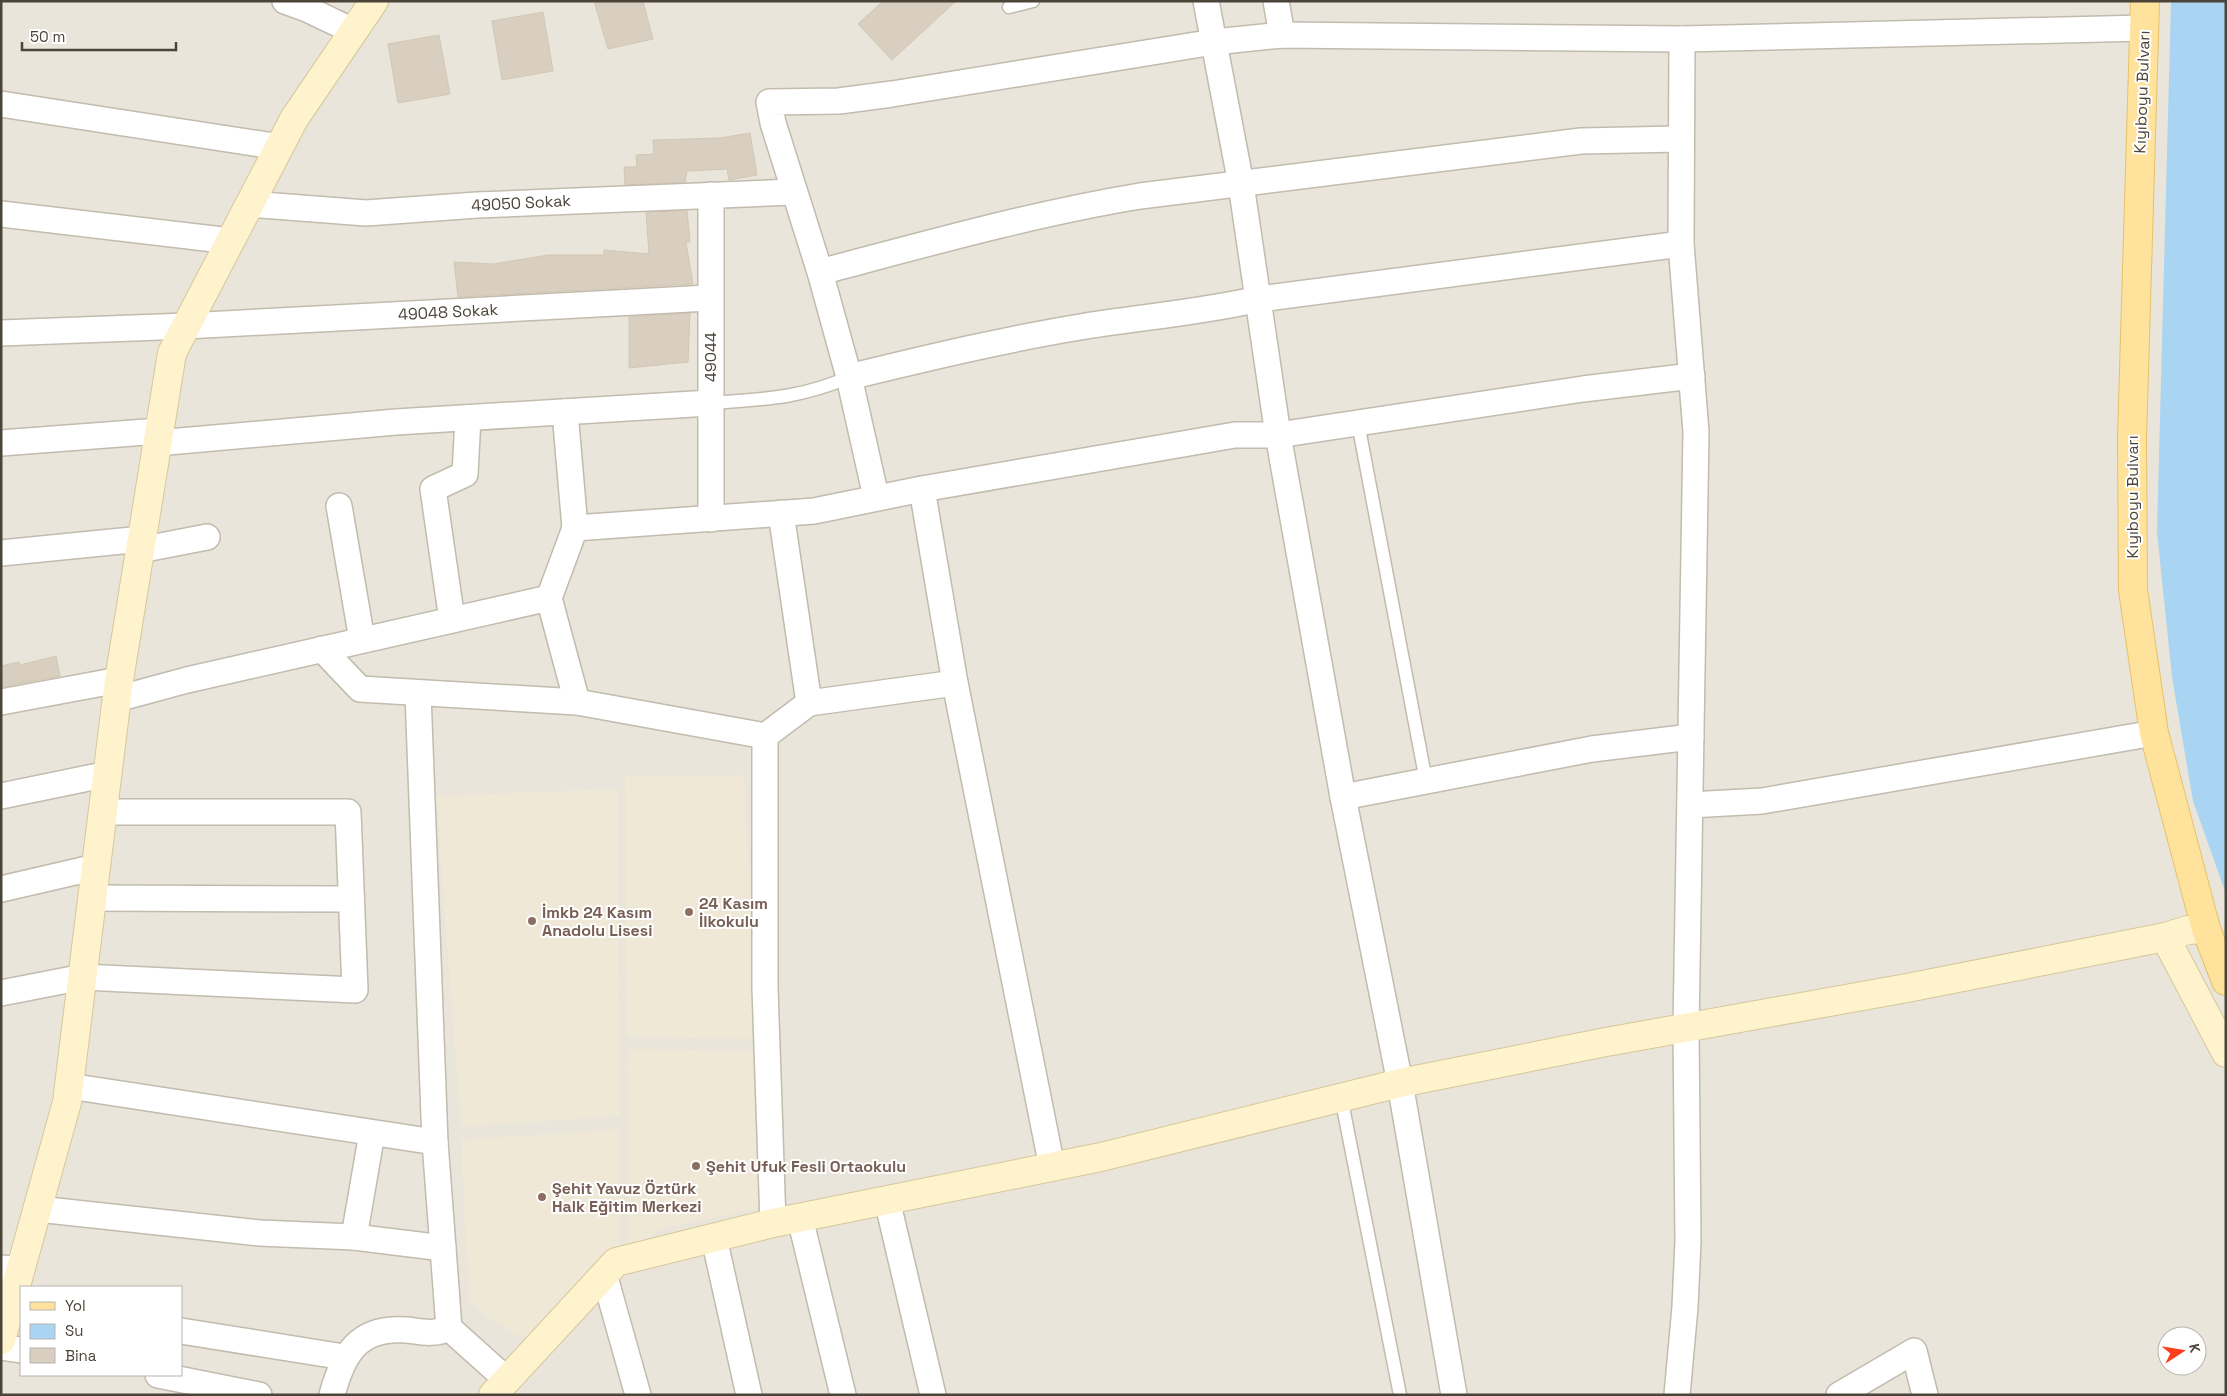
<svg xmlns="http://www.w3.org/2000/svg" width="2227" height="1396" font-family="'Space Grotesk',sans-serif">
  <rect width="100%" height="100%" fill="#f6f3ec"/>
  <path fill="#eae5da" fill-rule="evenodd" d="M1,1H2226V1395H1ZM21,1287H181V1375H21ZM2167,1336H2197V1366H2167Z"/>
  <g fill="#efe8d6">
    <path d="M744,775L757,1039L627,1037L625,776Z"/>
    <path d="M618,789L620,1116L461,1127L436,796Z"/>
    <path d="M627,1049L757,1051L767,1207L663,1228L628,1250Z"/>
    <path d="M620,1129V1254L530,1340L518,1335L489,1318L469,1300L461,1140Z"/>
  </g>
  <path fill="#a9d4f2" d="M2171,1H2226V894L2193,801L2172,677L2157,532Z"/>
  <g fill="#d8cfc1" stroke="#d3c7b4">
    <path d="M594,1H643L653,39L608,49Z"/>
    <path d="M883,1H956L892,60L858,24Z"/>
    <path d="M543,12L553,71L502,80L492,21Z"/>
    <path d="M439,35L450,94L398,103L388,44Z"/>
    <path d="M750,133L757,175L729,180L727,169L687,171L685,182L625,185L624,167H637L636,155L654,154L653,140L720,138Z"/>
    <path d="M687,211L690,242H686L693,284L458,297L454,262L493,264L548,255H604V250L649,254L646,212Z"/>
    <path d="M690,313L688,362L629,368V317Z"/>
    <path d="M56,656L60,676L1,687V666L19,662L20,665Z"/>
  </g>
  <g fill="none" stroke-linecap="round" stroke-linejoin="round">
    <defs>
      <g id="lane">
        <path d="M1009,7L1033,1"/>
        <path d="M710,403C763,399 799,399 849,377"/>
        <path d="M1358,423L1426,781"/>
        <path d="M1341,1097L1400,1395"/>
      </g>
      <g id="street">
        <path d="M285,1L307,9L353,31"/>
        <path d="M1206,1L1241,184L1278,435L1343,797L1400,1083L1454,1395"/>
        <path d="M1276,1L1282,35"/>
        <path d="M1,104L280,147"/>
        <path d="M249,204L366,213L477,205L794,192"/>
        <path d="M1,214L231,241"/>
        <path d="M820,272C926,244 1032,214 1140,196L1581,141L1680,139"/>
        <path d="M1,333L186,326L709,298"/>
        <path d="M849,377C927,358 1006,339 1086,326C1144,317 1202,312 1259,299L1681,244"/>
        <path d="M565,412L575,528"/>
        <path d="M1,443L159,431"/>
        <path d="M157,443L396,422L710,403"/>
        <path d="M922,489L955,683L1052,1167"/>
        <path d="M876,497L849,377L820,272L773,123L769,102L839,101L892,94L1214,42L1282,35L1682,39L2144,28"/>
        <path d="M339,506L362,640"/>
        <path d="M711,519V195"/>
        <path d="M140,550L207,537"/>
        <path d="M1,553L142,539"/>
        <path d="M549,598L577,702L765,736"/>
        <path d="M452,620L433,489L465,474L468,418"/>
        <path d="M322,649L360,689L577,702"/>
        <path d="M418,694L435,1142L449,1328L507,1380"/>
        <path d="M117,699L187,680L549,598L575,528L814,511L922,489L1235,435H1278L1583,389L1692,376"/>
        <path d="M1,702L119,680"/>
        <path d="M809,703L955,683"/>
        <path d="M1,796L108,774"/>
        <path d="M1343,797L1592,749L1691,737"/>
        <path d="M1690,805L1762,801L2154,733"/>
        <path d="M1,889L96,867"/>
        <path d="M92,898L351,899"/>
        <path d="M1,993L83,977L355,990L348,812H103"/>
        <path d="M69,1086L435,1142"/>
        <path d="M887,1200L933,1395"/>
        <path d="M38,1209L260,1233L354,1237L372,1133"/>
        <path d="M800,1218L843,1395"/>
        <path d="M773,1223L765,988V736L809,703L781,513"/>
        <path d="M354,1237L443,1248"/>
        <path d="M714,1238L749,1395"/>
        <path d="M1,1268L21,1270"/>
        <path d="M604,1274L638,1395"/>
        <path d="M181,1331L344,1357"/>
        <path d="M1,1347L21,1350"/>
        <path d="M158,1375L259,1395"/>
        <path d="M332,1395C343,1354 358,1326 407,1330C422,1332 436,1335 449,1328"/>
        <path d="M1677,1395L1685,1307L1688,1241L1686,1029L1696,432L1681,244L1682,39"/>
        <path d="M1839,1395L1914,1351L1925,1395"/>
      </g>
      <g id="secondary">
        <path d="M2165,937L2226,1053"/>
        <path d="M1,1340L67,1102L119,680L172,353L294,119L374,1"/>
        <path d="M493,1395L616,1262L773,1223L1101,1157L1400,1083L1606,1042L1907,988L2165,937L2188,930L2206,929"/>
      </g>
      <path id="primary" d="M2145,1L2132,438L2133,590L2154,733L2206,929L2226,981"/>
    </defs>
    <use href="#lane" stroke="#c2bbae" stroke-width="15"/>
    <use href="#street" stroke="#c2bbae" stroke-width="28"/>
    <use href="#secondary" stroke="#d6c79b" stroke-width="30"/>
    <use href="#primary" stroke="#e6c16a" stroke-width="30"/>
    <use href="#lane" stroke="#fff" stroke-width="12"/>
    <use href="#street" stroke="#fff" stroke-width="25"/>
    <use href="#secondary" stroke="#fff3cd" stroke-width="28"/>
    <use href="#primary" stroke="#ffe39c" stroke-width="28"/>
  </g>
  <g fill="#8d6e63" stroke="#fff" stroke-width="2">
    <circle cx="689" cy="912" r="5"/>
    <circle cx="532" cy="921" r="5"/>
    <circle cx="696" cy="1166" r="5"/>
    <circle cx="542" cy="1197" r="5"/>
  </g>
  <g text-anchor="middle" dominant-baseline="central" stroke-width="4" stroke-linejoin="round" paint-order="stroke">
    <g font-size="16" fill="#4b4439" stroke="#fff">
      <text transform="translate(2142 92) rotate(-88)">Kıyıboyu Bulvarı</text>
      <text transform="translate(521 203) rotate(-3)">49050 Sokak</text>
      <text transform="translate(448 312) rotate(-3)">49048 Sokak</text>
      <text transform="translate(710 357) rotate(-90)">49044</text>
      <text transform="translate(2132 497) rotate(-90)">Kıyıboyu Bulvarı</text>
    </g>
    <g font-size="16" font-weight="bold" fill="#785e54" stroke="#fff" text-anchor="start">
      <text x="699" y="903">24 Kasım<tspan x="699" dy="18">İlkokulu</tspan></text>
      <text x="542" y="912">İmkb 24 Kasım<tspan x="542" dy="18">Anadolu Lisesi</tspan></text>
      <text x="706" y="1166">Şehit Ufuk Fesli Ortaokulu</text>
      <text x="552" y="1188">Şehit Yavuz Öztürk<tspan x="552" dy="18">Halk Eğitim Merkezi</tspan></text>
    </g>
  </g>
  <rect width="2227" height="1396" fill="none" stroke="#4b4439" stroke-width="5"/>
  <rect x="20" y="1286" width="162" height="90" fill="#ffffff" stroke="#b7b4b0"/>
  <rect x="30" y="1302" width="25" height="8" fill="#ffe39c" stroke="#b7b4b0"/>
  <text x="65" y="1311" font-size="15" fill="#4b4439">Yol</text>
  <rect x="30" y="1324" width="25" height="15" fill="#a9d4f2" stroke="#b7b4b0"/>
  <text x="65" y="1336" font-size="15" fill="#4b4439">Su</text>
  <rect x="30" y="1348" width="25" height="15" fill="#d8cfc1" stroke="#b7b4b0"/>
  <text x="65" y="1361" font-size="15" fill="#4b4439">Bina</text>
  <g transform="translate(2182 1351) rotate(78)"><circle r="24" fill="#ffffff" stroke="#b7b4b0"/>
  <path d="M0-4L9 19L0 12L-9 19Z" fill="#fc3f1d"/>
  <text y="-8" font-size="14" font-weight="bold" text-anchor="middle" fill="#4b4439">K</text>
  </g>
  <path d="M22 42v8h154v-8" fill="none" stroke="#4b4439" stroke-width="2.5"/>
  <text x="30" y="42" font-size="15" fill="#4b4439" stroke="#ffffff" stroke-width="4" paint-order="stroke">50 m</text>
</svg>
